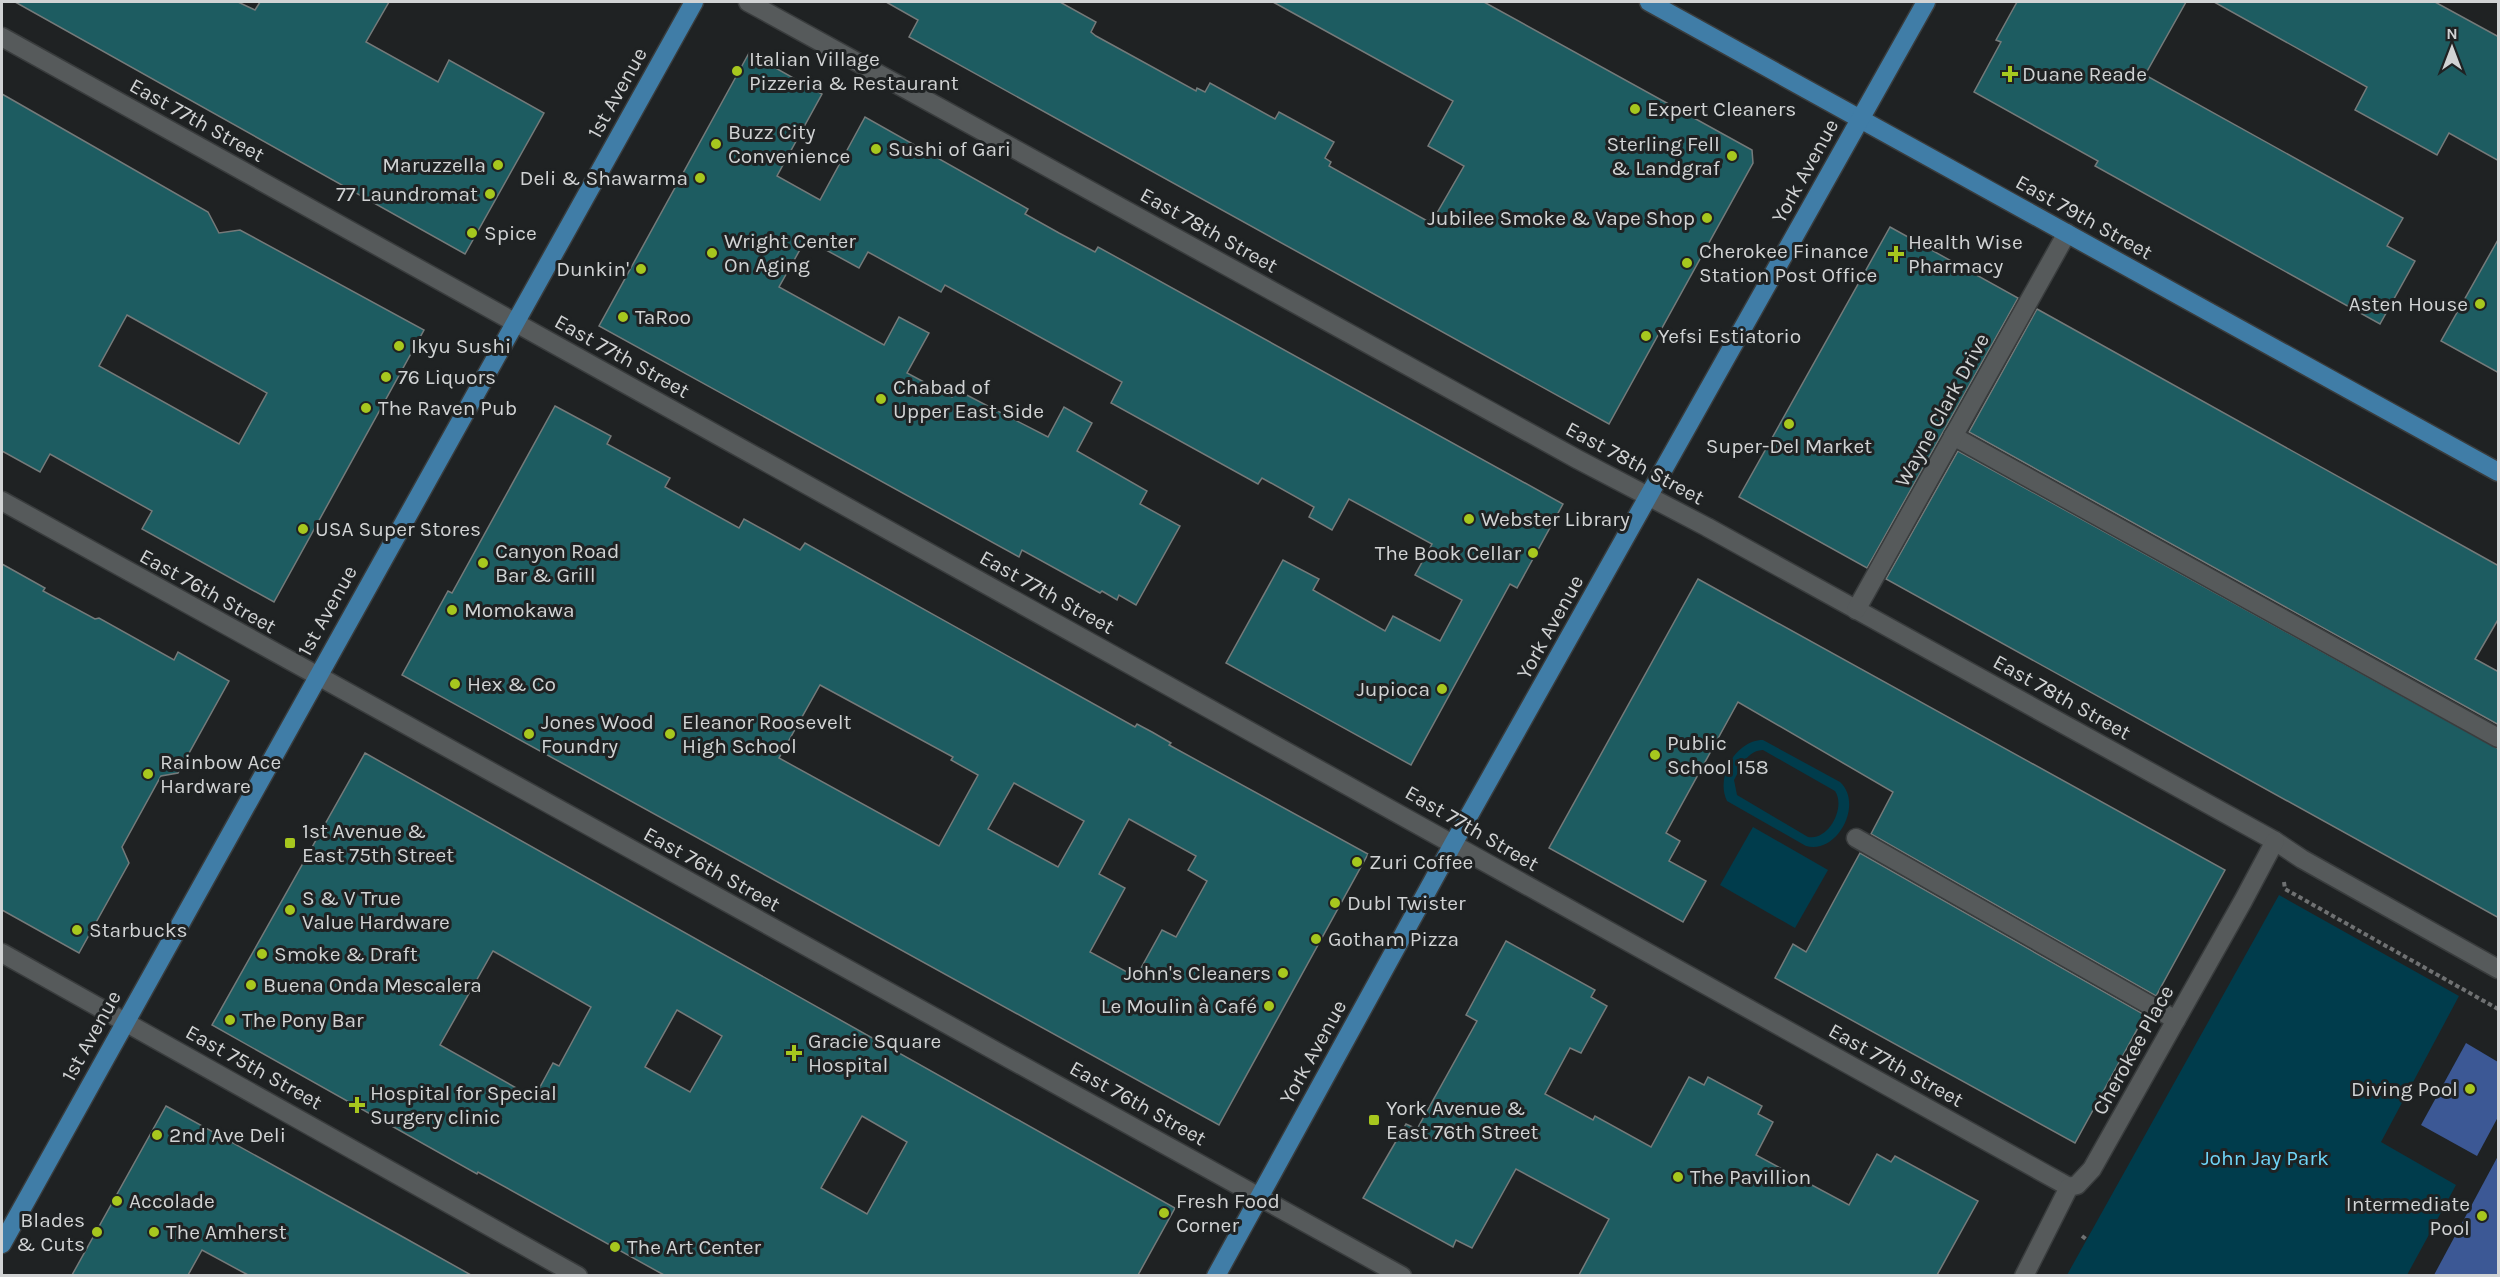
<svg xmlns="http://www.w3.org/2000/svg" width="2500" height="1277" font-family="Karla,sans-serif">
  <rect width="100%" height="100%" fill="#1f2223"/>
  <g fill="#003c4c" fill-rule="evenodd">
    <path d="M1763,740L1840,782C1864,804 1837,855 1806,846L1727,801C1715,777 1736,740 1763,740ZM1763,750L1835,791C1846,807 1829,841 1808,837L1737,795L1734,780C1742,766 1746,751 1763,750Z"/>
    <path d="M1753,827L1828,870L1795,928L1720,885Z"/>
    <path d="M2279,895L2459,996L2381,1142L2456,1185L2407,1275H2067Z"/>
  </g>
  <g fill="#3c5895">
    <path d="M2466,1043L2498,1062V1117L2477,1156L2421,1125Z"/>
    <path d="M2498,1156V1275H2434Z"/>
  </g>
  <g fill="#1d5c61" stroke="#757a7a" stroke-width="1.5" fill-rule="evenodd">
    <path d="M15,2H238L255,10L260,2H389L366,42L438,82L449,60L544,113L465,254Z"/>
    <path d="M886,2H1060L1096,22L1091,32L1096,36L1196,91L1197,88L1205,92L1210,83L1275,119L1279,112L1334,142L1325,158L1331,162L1329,166L1429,222L1432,217L1434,218L1464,166L1428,146L1453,101L1273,2H1484L1752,150L1753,163L1609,424L909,37L918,20Z"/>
    <path d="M2017,2H2186L2145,75L2403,218L2387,246L2415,261L2380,324L2095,166L2098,161L1974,92L2001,42L1996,40Z"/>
    <path d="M2214,2H2435L2499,37V161L2449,133L2437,155L2355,110L2367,87Z"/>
    <path d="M749,53L822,94L777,176L820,200L865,117L1028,209L1025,214L1059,233L1095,252L1098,247L1563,504L1517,588L1510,584L1411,765L1226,663L1283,560L1319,579L1313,590L1385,631L1393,616L1440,641L1462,600L1415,575L1432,544L1349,499L1332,530L1309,517L1314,507L1262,478L1258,484L1111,403L1122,382L945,285L941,292L868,252L859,268L806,239L779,287L884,345L899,317L929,333L907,373L952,397L957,390L1048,437L1064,407L1092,423L1077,451L1147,491L1140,504L1180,526L1136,605L1119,595L1117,600L1102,591L1100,593L1022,550L1019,557L599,326Z"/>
    <path d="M2,94L208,212L219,233L240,230L424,330L274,602L142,529L152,511L50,454L40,472L2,451ZM127,315L267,393L239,444L99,366Z"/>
    <path d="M1890,227L2018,298L1867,568L1739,497Z"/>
    <path d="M2499,238V373L2441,341Z"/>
    <path d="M2037,309L2499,566V618L2475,659L2499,672V725L1969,432Z"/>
    <path d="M555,406L611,436L607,444L670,478L665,487L739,528L744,519L800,550L805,543L1135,727L1137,724L1152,732L1171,743L1169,745L1368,854L1219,1125L402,675L448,591L452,593ZM820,685L953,757L951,760L978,775L939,846L779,758ZM1014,783L1084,821L1058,867L988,829ZM1129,819L1196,856L1188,870L1207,881L1176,937L1162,930L1136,977L1090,952L1125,888L1099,874Z"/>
    <path d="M1958,451L2499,749V918L1886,579Z"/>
    <path d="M2,564L45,588L43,591L95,619L99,618L174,660L178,652L229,681L178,773L161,776L122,847L129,863L79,953L2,910Z"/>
    <path d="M1698,579L2225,870L2156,996L1871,834L1893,792L1738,702L1666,833L1680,841L1669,861L1706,881L1683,922L1549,848Z"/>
    <path d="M365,753L1175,1208L1138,1275H664L478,1172L477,1174L212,1025ZM493,951L591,1007L559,1066L553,1063L534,1098L440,1045ZM677,1010L722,1036L690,1092L645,1067ZM862,1116L907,1142L867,1214L821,1188Z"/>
    <path d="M1860,853L2145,1015L2075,1143L1775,978L1793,944L1806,952Z"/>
    <path d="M1506,941L1595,990L1591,997L1607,1006L1581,1053L1570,1048L1545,1094L1593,1120L1595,1116L1651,1147L1689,1077L1704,1085L1708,1077L1762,1106L1758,1114L1773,1122L1756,1155L1849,1205L1877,1154L1891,1162L1895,1156L1978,1201L1937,1275H1579L1609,1219L1516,1169L1472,1248L1456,1240L1453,1247L1363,1198L1406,1124L1417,1129L1477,1021L1466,1015Z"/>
    <path d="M166,1106L403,1237L471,1275H248L202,1250L188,1275H72Z"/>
  </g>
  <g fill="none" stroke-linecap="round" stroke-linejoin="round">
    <defs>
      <g id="minor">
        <path d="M748,2L1577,459L1707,527L2275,841L2302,859L2498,969"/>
        <path d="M2,37L2069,1187"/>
        <path d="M1953,436L2498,738"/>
        <path d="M2,501L1402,1276"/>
        <path d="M1856,610L2067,233"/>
        <path d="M1856,838L2176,1020"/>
        <path d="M2,953L578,1276"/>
        <path d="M2024,1276L2069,1187L2077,1185L2092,1169L2243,901L2275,841"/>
      </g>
      <g id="major">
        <path d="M1649,2L2498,472"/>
        <path d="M2,1244L694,2"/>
        <path d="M1216,1276L1453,844L1926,2"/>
      </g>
    </defs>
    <use href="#minor" stroke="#393c3d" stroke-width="21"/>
    <use href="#major" stroke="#393c3d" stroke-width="21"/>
    <g stroke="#6f7172" stroke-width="4" stroke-dasharray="4.5 3" stroke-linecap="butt">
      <path d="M2284,882L2285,889L2498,1009"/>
      <path d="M2082,1236L2087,1240"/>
    </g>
    <use href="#minor" stroke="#565a5b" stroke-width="18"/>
    <use href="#major" stroke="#407da7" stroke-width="18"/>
  </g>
  <g fill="#a7c71e" stroke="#1f2223" stroke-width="2">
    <circle cx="737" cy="71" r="6"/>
    <path d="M2007 65h6v6h6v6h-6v6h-6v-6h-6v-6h6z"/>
    <circle cx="1635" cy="109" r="6"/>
    <circle cx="716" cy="144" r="6"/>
    <circle cx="876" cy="149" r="6"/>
    <circle cx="1732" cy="156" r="6"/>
    <circle cx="498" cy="165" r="6"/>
    <circle cx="700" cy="178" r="6"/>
    <circle cx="490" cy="194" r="6"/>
    <circle cx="1707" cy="218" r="6"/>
    <circle cx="472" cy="233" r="6"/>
    <circle cx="712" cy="253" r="6"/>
    <path d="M1893 245h6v6h6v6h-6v6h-6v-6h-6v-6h6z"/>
    <circle cx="1687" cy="263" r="6"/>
    <circle cx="641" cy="269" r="6"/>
    <circle cx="2480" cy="304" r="6"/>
    <circle cx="623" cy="317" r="6"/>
    <circle cx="1646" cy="336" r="6"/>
    <circle cx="399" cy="346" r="6"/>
    <circle cx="386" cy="377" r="6"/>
    <circle cx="881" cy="399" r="6"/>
    <circle cx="366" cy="408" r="6"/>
    <circle cx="1789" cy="424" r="6"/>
    <circle cx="1469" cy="519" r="6"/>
    <circle cx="303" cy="529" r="6"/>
    <circle cx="1533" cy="553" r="6"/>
    <circle cx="483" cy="563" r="6"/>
    <circle cx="452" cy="610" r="6"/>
    <circle cx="455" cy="684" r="6"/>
    <circle cx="1442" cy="689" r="6"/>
    <circle cx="529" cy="734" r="6"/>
    <circle cx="670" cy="734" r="6"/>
    <circle cx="1655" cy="755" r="6"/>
    <circle cx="148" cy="774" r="6"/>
    <rect x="284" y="837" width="12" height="12" rx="3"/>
    <circle cx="1357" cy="862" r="6"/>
    <circle cx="1335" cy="903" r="6"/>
    <circle cx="290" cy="910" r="6"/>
    <circle cx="77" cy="930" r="6"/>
    <circle cx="1316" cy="939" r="6"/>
    <circle cx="262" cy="954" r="6"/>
    <circle cx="1283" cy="973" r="6"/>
    <circle cx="251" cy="985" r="6"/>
    <circle cx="1269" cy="1006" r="6"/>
    <circle cx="230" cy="1020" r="6"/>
    <path d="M791 1044h6v6h6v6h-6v6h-6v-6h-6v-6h6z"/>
    <circle cx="2470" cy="1089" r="6"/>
    <path d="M354 1096h6v6h6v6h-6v6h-6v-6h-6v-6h6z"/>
    <rect x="1368" y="1114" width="12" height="12" rx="3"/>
    <circle cx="157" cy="1135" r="6"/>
    <circle cx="1678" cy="1177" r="6"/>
    <circle cx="117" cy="1201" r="6"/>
    <circle cx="1164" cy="1213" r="6"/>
    <circle cx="2482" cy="1216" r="6"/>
    <circle cx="97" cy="1232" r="6"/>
    <circle cx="154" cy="1232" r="6"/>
    <circle cx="615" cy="1247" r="6"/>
  </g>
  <g text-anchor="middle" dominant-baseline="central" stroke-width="6" stroke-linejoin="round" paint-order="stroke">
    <g font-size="21" fill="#d1d3d4" stroke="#1f2223" text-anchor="start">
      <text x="749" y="59">Italian Village<tspan x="749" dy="24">Pizzeria &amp; Restaurant</tspan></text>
      <text x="2022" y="74">Duane Reade</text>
      <text x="1647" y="109">Expert Cleaners</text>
      <text x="728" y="132">Buzz City<tspan x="728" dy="24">Convenience</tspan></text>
      <text x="1720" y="144" text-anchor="end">Sterling Fell<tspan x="1720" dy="24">&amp; Landgraf</tspan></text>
      <text x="888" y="149">Sushi of Gari</text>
      <text x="486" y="165" text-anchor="end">Maruzzella</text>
      <text x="688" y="178" text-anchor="end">Deli &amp; Shawarma</text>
      <text x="478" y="194" text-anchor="end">77 Laundromat</text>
      <text x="1695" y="218" text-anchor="end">Jubilee Smoke &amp; Vape Shop</text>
      <text x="484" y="233">Spice</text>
      <text x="724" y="241">Wright Center<tspan x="724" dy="24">On Aging</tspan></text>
      <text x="1908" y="242">Health Wise<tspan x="1908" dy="24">Pharmacy</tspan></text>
      <text x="1699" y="251">Cherokee Finance<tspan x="1699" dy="24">Station Post Office</tspan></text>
      <text x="629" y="269" text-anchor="end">Dunkin'</text>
      <text x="2468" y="304" text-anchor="end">Asten House</text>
      <text x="635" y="317">TaRoo</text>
      <text x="1658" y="336">Yefsi Estiatorio</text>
      <text x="411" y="346">Ikyu Sushi</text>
      <text x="398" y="377">76 Liquors</text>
      <text x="893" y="387">Chabad of<tspan x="893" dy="24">Upper East Side</tspan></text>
      <text x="378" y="408">The Raven Pub</text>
      <text x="1789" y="446" text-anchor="middle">Super-Del Market</text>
      <text x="1481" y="519">Webster Library</text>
      <text x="315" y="529">USA Super Stores</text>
      <text x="495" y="551">Canyon Road<tspan x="495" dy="24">Bar &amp; Grill</tspan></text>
      <text x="1521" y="553" text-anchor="end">The Book Cellar</text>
      <text x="464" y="610">Momokawa</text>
      <text x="467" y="684">Hex &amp; Co</text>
      <text x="1430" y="689" text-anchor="end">Jupioca</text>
      <text x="541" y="722">Jones Wood<tspan x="541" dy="24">Foundry</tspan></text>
      <text x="682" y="722">Eleanor Roosevelt<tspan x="682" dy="24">High School</tspan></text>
      <text x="1667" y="743">Public<tspan x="1667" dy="24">School 158</tspan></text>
      <text x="160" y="762">Rainbow Ace<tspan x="160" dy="24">Hardware</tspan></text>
      <text x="302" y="831">1st Avenue &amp;<tspan x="302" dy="24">East 75th Street</tspan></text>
      <text x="1369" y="862">Zuri Coffee</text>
      <text x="302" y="898">S &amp; V True<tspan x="302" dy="24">Value Hardware</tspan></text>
      <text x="1347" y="903">Dubl Twister</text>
      <text x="89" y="930">Starbucks</text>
      <text x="1328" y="939">Gotham Pizza</text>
      <text x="274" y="954">Smoke &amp; Draft</text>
      <text x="1271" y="973" text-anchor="end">John's Cleaners</text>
      <text x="263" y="985">Buena Onda Mescalera</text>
      <text x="1257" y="1006" text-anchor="end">Le Moulin à Café</text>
      <text x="242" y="1020">The Pony Bar</text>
      <text x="808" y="1041">Gracie Square<tspan x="808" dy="24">Hospital</tspan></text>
      <text x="2458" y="1089" text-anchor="end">Diving Pool</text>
      <text x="370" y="1093">Hospital for Special<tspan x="370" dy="24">Surgery clinic</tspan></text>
      <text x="1386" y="1108">York Avenue &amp;<tspan x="1386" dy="24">East 76th Street</tspan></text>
      <text x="169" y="1135">2nd Ave Deli</text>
      <text x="1690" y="1177">The Pavillion</text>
      <text x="129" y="1201">Accolade</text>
      <text x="1176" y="1201">Fresh Food<tspan x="1176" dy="24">Corner</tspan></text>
      <text x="2470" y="1204" text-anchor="end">Intermediate<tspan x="2470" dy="24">Pool</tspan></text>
      <text x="85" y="1220" text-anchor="end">Blades<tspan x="85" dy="24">&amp; Cuts</tspan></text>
      <text x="166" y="1232">The Amherst</text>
      <text x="627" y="1247">The Art Center</text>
    </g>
    <g font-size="21" fill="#d1d3d4" stroke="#1f2223">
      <text transform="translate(617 93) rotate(-61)">1st Avenue</text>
      <text transform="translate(197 120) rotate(29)">East 77th Street</text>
      <text transform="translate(1805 171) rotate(-61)">York Avenue</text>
      <text transform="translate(2084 217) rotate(29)">East 79th Street</text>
      <text transform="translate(1209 230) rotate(29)">East 78th Street</text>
      <text transform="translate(622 356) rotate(29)">East 77th Street</text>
      <text transform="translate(1942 410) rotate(-61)">Wayne Clark Drive</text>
      <text transform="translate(1635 463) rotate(28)">East 78th Street</text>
      <text transform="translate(208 591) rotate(29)">East 76th Street</text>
      <text transform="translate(1047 592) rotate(29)">East 77th Street</text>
      <text transform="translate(327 611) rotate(-61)">1st Avenue</text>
      <text transform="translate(1550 627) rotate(-61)">York Avenue</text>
      <text transform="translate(2062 697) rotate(29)">East 78th Street</text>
      <text transform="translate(1472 828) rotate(30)">East 77th Street</text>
      <text transform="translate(712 869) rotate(29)">East 76th Street</text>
      <text transform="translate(91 1036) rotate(-61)">1st Avenue</text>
      <text transform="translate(2133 1050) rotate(-61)">Cherokee Place</text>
      <text transform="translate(1313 1052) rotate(-61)">York Avenue</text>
      <text transform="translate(1896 1065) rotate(29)">East 77th Street</text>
      <text transform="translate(254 1067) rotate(29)">East 75th Street</text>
      <text transform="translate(1138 1103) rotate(29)">East 76th Street</text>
    </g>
    <g font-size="21" fill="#6fd6f9" stroke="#1f2223">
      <text x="2265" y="1158">John Jay Park</text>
    </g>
  </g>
  <rect width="2500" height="1277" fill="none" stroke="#d1d3d4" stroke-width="6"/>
  <g transform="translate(2452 48)" stroke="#1f2223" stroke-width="4.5" paint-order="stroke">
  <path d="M0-4.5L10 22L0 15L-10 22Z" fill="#d1d3d4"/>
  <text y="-9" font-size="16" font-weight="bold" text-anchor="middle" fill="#d1d3d4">N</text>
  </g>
</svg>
